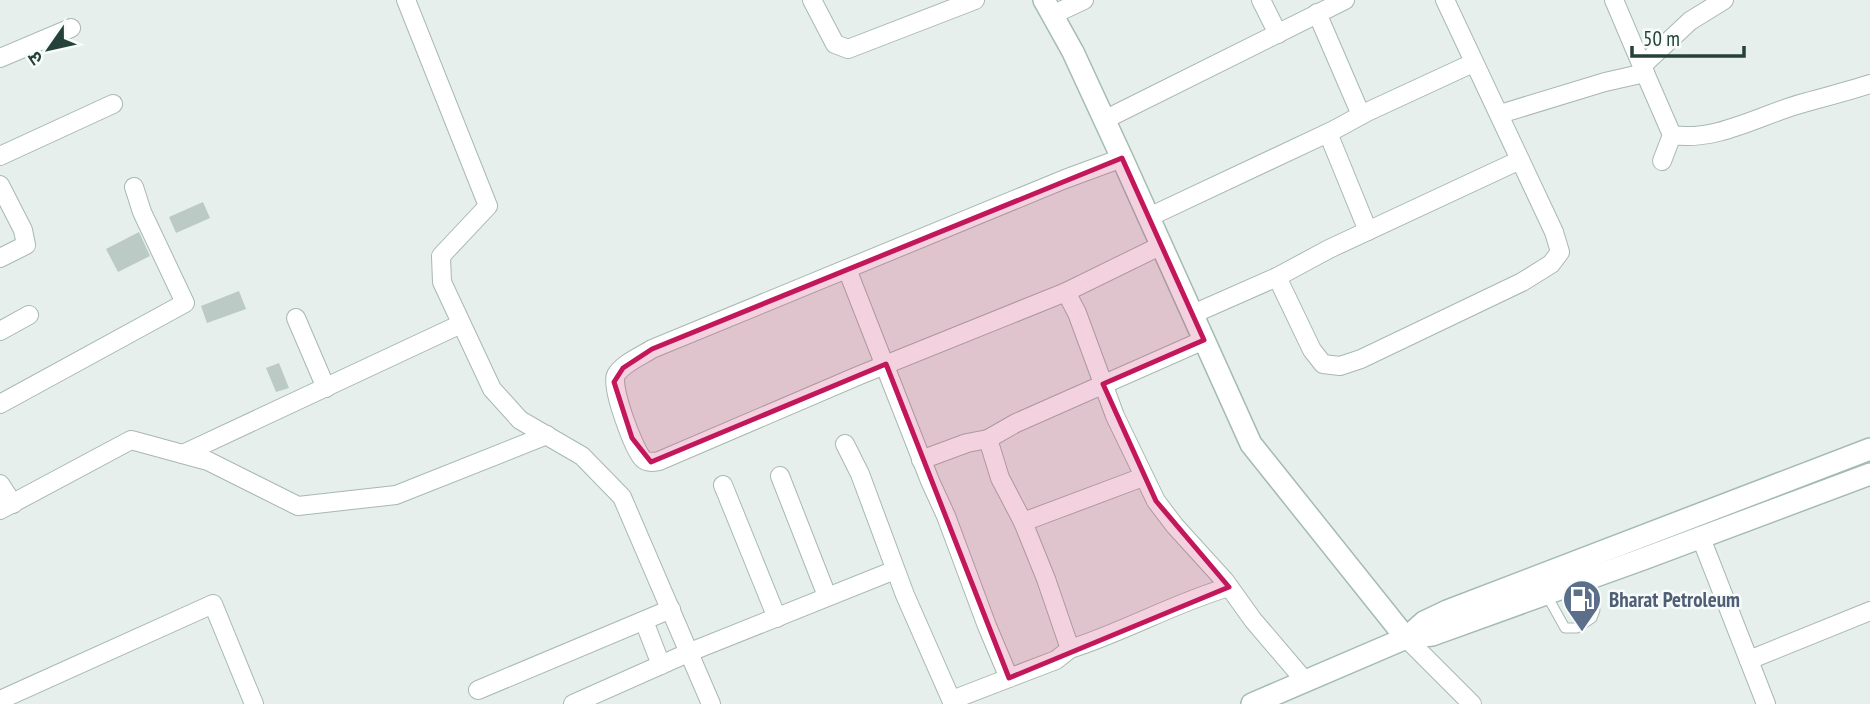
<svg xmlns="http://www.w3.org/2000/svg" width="1870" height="704" font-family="'PT Sans Narrow','Noto Sans Devanagari',sans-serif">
  <rect width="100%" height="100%" fill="#e6efeb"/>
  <g fill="#bbcac4">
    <path d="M203,202L210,218L176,233L169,217Z"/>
    <path d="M139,232L150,256L118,272L106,249Z"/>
    <path d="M239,291L246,309L207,323L201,306Z"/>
    <path d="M279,363L289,388L276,392L266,368Z"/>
  </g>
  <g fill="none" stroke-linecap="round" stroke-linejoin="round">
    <defs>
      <path id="lane" d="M1546,594L1565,628H1577L1592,618L1595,610L1583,581"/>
      <g id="street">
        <path d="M406,0L488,206L441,256L442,282L492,389L520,420L582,456L622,497L711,704"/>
        <path d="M812,0L835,44L848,49L975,0"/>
        <path d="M1261,0L1278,34"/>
        <path d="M1317,13L1361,115"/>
        <path d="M1052,15L1084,0"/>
        <path d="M0,58L71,28"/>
        <path d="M1642,66L1690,21L1724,0"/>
        <path d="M1645,73L1672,135L1662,161"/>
        <path d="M1500,114L1605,82L1645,73L1614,0"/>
        <path d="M1104,120L1345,0"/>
        <path d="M1328,133L1368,231"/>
        <path d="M1672,135C1719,142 1763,113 1807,102C1829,96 1848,91 1870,84"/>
        <path d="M0,156L113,104"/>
        <path d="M0,185L23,230L26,245L0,258"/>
        <path d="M1149,217L1334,130L1367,112L1473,63"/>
        <path d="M1162,245L1066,292L1077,313L1115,416L1156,501L1175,526L1225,581L1253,620L1305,681"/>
        <path d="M847,269L930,481L946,516L987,626L1009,678L1056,660L1070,649"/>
        <path d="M1277,277L1312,350L1323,364L1340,366L1361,359L1522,282L1551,264L1560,252L1554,232L1445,0"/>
        <path d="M1066,292L860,375L659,461C653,462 648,463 643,459C634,450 610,386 616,375C622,364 641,356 652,349L1065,179L1122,158"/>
        <path d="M1193,314L1277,277L1329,249L1520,160"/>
        <path d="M296,318L326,388"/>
        <path d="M0,331L29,315"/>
        <path d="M1204,340L1016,423L988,439L1000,478L1023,522L1046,579L1070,649C1124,632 1174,603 1229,587"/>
        <path d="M0,404L185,303L142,212L134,187"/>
        <path d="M845,444L860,474L905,595L953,704"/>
        <path d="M183,454L461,324"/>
        <path d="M921,460L967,443L988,439"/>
        <path d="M780,476L827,596"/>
        <path d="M0,484L13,504"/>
        <path d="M723,485L777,618"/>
        <path d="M0,510L131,440L208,461L298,506L396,495L547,435"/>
        <path d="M1023,522L1143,477"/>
        <path d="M1701,538L1766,704"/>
        <path d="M644,621L661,665"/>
        <path d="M1406,638L1472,704"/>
        <path d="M1749,660L1870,611"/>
        <path d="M478,690L671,609"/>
        <path d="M0,700L213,604L254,704"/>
        <path d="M952,700L1009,678"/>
        <path d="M573,704L690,652L895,570"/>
      </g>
      <g id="secondary">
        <path d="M1044,0L1073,52L1122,158L1251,444L1406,638"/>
        <path d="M1406,638L1424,622L1447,611L1870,449"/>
        <path d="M1252,704L1406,638L1432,635L1643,559L1870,474"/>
      </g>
    </defs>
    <use href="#lane" stroke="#a8b8b2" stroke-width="11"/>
    <use href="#street" stroke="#a8b8b2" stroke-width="20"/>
    <use href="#secondary" stroke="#a4bbb3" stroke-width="24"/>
    <use href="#lane" stroke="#fff" stroke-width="9"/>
    <use href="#street" stroke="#fff" stroke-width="18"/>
    <use href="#secondary" stroke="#fff" stroke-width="21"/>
  </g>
  <path fill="#c2185b" fill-opacity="0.2" stroke="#c2185b" stroke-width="5" stroke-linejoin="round" d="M1122,158L1204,340L1103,384L1156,501L1229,587L1009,678L886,364L651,462L632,438L614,382L623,368L652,349Z"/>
  <defs>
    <symbol id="fuel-pin" viewBox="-11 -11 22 30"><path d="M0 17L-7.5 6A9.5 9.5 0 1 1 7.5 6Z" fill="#5c6f8a" stroke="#f7fbf9"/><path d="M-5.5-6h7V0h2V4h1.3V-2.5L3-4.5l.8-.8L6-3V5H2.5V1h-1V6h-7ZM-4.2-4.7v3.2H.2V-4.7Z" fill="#fff"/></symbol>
  </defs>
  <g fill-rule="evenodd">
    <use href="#fuel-pin" x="1560" y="577" width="44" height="60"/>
  </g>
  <g text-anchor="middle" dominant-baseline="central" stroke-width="5" stroke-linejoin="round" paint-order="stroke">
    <g font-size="21" font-weight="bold" fill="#4e5e75" stroke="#f7fbf9" text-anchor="start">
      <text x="1609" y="599">Bharat Petroleum</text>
    </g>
  </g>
  <g transform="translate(49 49) rotate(236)" stroke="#f7fbf9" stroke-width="5" paint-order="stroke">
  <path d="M0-5L12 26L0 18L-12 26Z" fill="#24423a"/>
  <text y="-10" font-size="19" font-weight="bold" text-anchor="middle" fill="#24423a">उ</text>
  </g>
  <path d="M1632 46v10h112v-10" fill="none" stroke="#24423a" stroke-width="3.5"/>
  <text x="1643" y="46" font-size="21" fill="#24423a" stroke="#f7fbf9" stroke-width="5" paint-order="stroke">50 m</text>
</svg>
